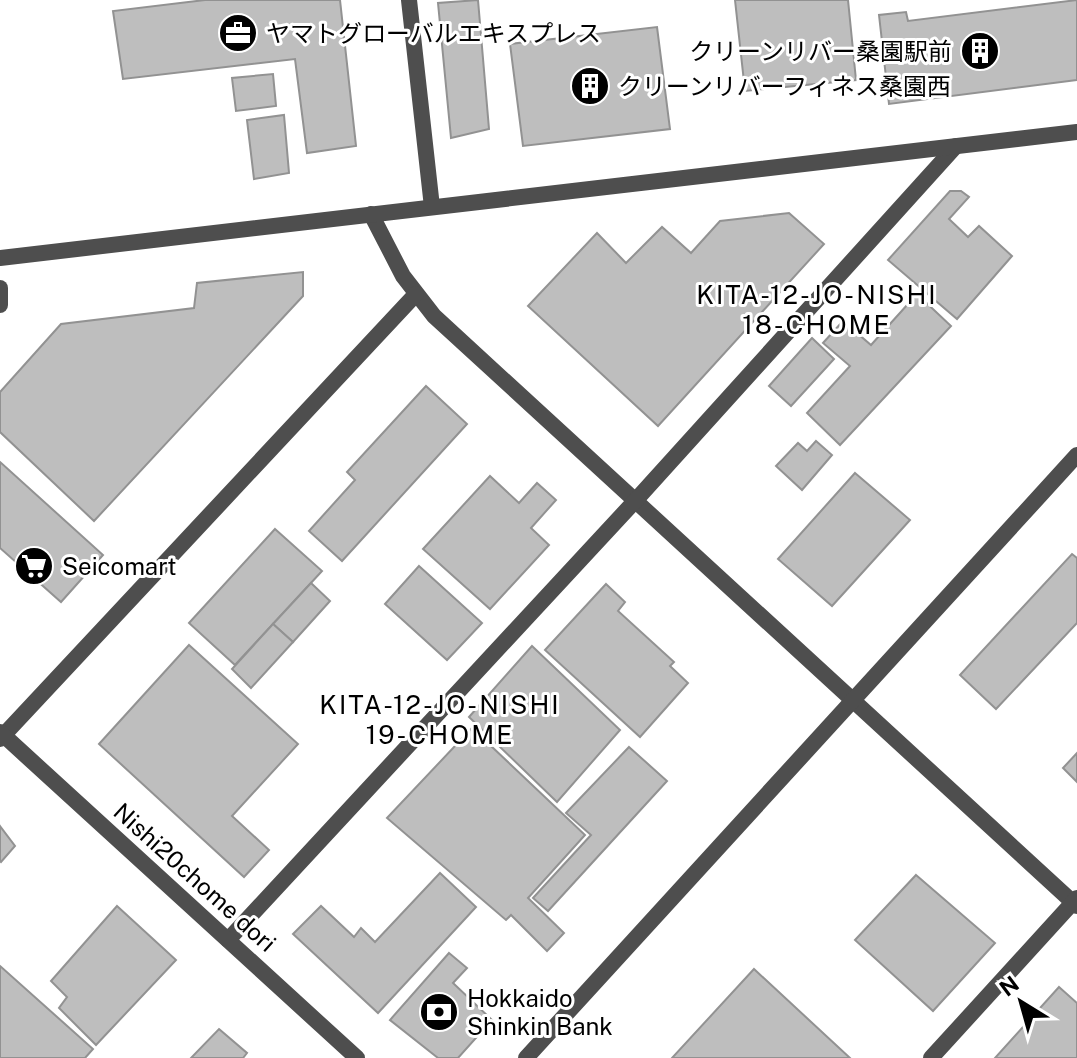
<svg xmlns="http://www.w3.org/2000/svg" width="1077" height="1058" font-family="'Public Sans','Noto Sans JP',sans-serif">
  <rect width="100%" height="100%" fill="#fff"/>
  <g fill="#bebebe" stroke="#929292" stroke-width="2">
    <path d="M205,0H340L356,146L307,153L295,59L123,79L113,11Z"/>
    <path d="M478,0L489,129L451,138L438,3Z"/>
    <path d="M735,0H848L856,80L745,91Z"/>
    <path d="M1077,0V80L889,104L879,15L906,12L908,21Z"/>
    <path d="M657,27L670,129L523,146L510,44Z"/>
    <path d="M273,74L276,106L236,111L232,78Z"/>
    <path d="M284,115L289,173L254,179L247,120Z"/>
    <path d="M950,191H961L969,197L949,219L968,237L979,226L1012,256L957,319L888,260Z"/>
    <path d="M789,213L824,244L658,426L528,306L597,233L626,263L662,227L691,253L720,221Z"/>
    <path d="M303,272V296L94,521L0,432V392L61,324L194,308L197,283Z"/>
    <path d="M917,294L951,326L840,445L807,413L850,366L823,343L843,321L871,345Z"/>
    <path d="M812,338L834,359L791,406L769,386Z"/>
    <path d="M426,386L467,424L342,561L309,531L355,480L347,472Z"/>
    <path d="M816,441L832,455L802,490L776,466L798,443L807,451Z"/>
    <path d="M0,462L103,555L61,602L0,548Z"/>
    <path d="M855,473L910,520L832,606L778,559Z"/>
    <path d="M490,476L519,503L537,483L556,500L531,528L549,545L490,609L423,549Z"/>
    <path d="M275,529L322,571L235,665L189,623Z"/>
    <path d="M1072,554L1077,558V623L996,709L960,675Z"/>
    <path d="M419,566L482,623L447,660L385,604Z"/>
    <path d="M311,583L330,601L293,642L273,624Z"/>
    <path d="M606,584L625,602L618,611L674,662L670,666L688,683L640,737L545,650Z"/>
    <path d="M273,624L293,642L251,688L232,669Z"/>
    <path d="M189,645L298,744L232,816L269,850L244,877L99,744Z"/>
    <path d="M532,646L620,730L557,802L469,717Z"/>
    <path d="M472,728L585,835L528,898L564,933L547,951L511,915L506,920L387,818Z"/>
    <path d="M629,747L667,781L548,911L533,898L591,835L566,813Z"/>
    <path d="M1077,753V782L1063,768Z"/>
    <path d="M0,826L15,846L1,862L0,861Z"/>
    <path d="M440,873L476,907L378,1013L293,934L321,906L354,937L361,928L375,942Z"/>
    <path d="M916,875L995,943L933,1011L855,940Z"/>
    <path d="M117,906L176,960L96,1045L59,1008L67,997L51,981Z"/>
    <path d="M449,953L467,968L453,983L492,1020L458,1058H438L390,1020Z"/>
    <path d="M0,966L93,1049L85,1058H0Z"/>
    <path d="M754,969L850,1058H672Z"/>
    <path d="M1059,987L1077,1003V1058H995Z"/>
    <path d="M219,1029L247,1053L243,1058H191Z"/>
  </g>
  <g fill="none" stroke-linecap="round" stroke-linejoin="round">
    <g stroke="#4e4e4e" stroke-width="16">
      <path d="M409,0L432,207"/>
      <path d="M371,214L403,276L434,316L1077,906"/>
      <path d="M0,288V305"/>
      <path d="M0,739L416,294"/>
      <path d="M228,940L635,501L956,146"/>
      <path d="M526,1058L1077,455"/>
      <path d="M931,1058L1077,898"/>
    </g>
    <g stroke="#4e4e4e" stroke-width="16">
      <path d="M0,258L1077,132"/>
      <path d="M0,732L357,1058"/>
    </g>
  </g>
  <defs>
    <symbol id="office-disc" viewBox="-11 -11 22 22"><circle r="9.5" fill="#000" stroke="#fff"/><path d="M-6-3h4V-5.5h4V-3h4V5H-6ZM-1-4.5V-3h2v-1.5ZM-6 0V1H6V0Z" fill="#fff"/></symbol>
    <symbol id="building-disc" viewBox="-11 -11 22 22"><circle r="9.5" fill="#000" stroke="#fff"/><path d="M-4-6H4V6H1V3H-1V6H-4ZM-2.5-4.3h1.7v1.8h-1.7ZM.8-4.3h1.7v1.8H.8ZM-2.5-1h1.7V.8h-1.7ZM.8-1h1.7V.8H.8Z" fill="#fff"/></symbol>
    <symbol id="supermarket-disc" viewBox="-11 -11 22 22"><circle r="9.5" fill="#000" stroke="#fff"/><path d="M-6-5.5h2.5l.6 2H6L4.5 2H-2.5L-4.4-4H-6ZM-1.5 3.2a1.3 1.3 0 1 0 .1 0ZM3 3.2a1.3 1.3 0 1 0 .1 0Z" fill="#fff"/></symbol>
    <symbol id="bank-disc" viewBox="-11 -11 22 22"><circle r="9.5" fill="#000" stroke="#fff"/><path d="M-6-4H6V4H-6ZM0-2.3a2.3 2.3 0 1 0 0 4.6a2.3 2.3 0 1 0 0-4.6Z" fill="#fff"/></symbol>
  </defs>
  <g fill-rule="evenodd">
    <use href="#office-disc" x="216" y="11" width="44" height="44"/>
    <use href="#building-disc" x="958" y="29" width="44" height="44"/>
    <use href="#building-disc" x="568" y="64" width="44" height="44"/>
    <use href="#supermarket-disc" x="12" y="544" width="44" height="44"/>
    <use href="#bank-disc" x="417" y="990" width="44" height="44"/>
  </g>
  <g text-anchor="middle" dominant-baseline="central" stroke-width="6" stroke-linejoin="round" paint-order="stroke">
    <g font-size="24" fill="#000" stroke="#fff" text-anchor="start">
      <text x="266" y="33">ヤマトグローバルエキスプレス</text>
      <text x="952" y="51" text-anchor="end">クリーンリバー桑園駅前</text>
      <text x="618" y="86">クリーンリバーフィネス桑園西</text>
      <text x="62" y="566">Seicomart</text>
      <text x="467" y="998">Hokkaido<tspan x="467" dy="28">Shinkin Bank</tspan></text>
    </g>
    <g font-size="24" fill="#000" stroke="#fff">
      <text transform="translate(195 877) rotate(42)">Nishi20chome dori</text>
    </g>
    <g font-size="26" letter-spacing="2" fill="#000" stroke="#fff">
      <text x="817" y="294">KITA-12-JO-NISHI<tspan x="817" dy="30">18-CHOME</tspan></text>
      <text x="440" y="704">KITA-12-JO-NISHI<tspan x="440" dy="30">19-CHOME</tspan></text>
    </g>
  </g>
  <g transform="translate(1021 1002) rotate(323)" stroke="#ffffff" stroke-width="6" paint-order="stroke">
  <path d="M0-6L14 30L0 20L-14 30Z" fill="#000000"/>
  <text y="-12" font-size="22" font-weight="bold" text-anchor="middle" fill="#000000">N</text>
  </g>
</svg>
